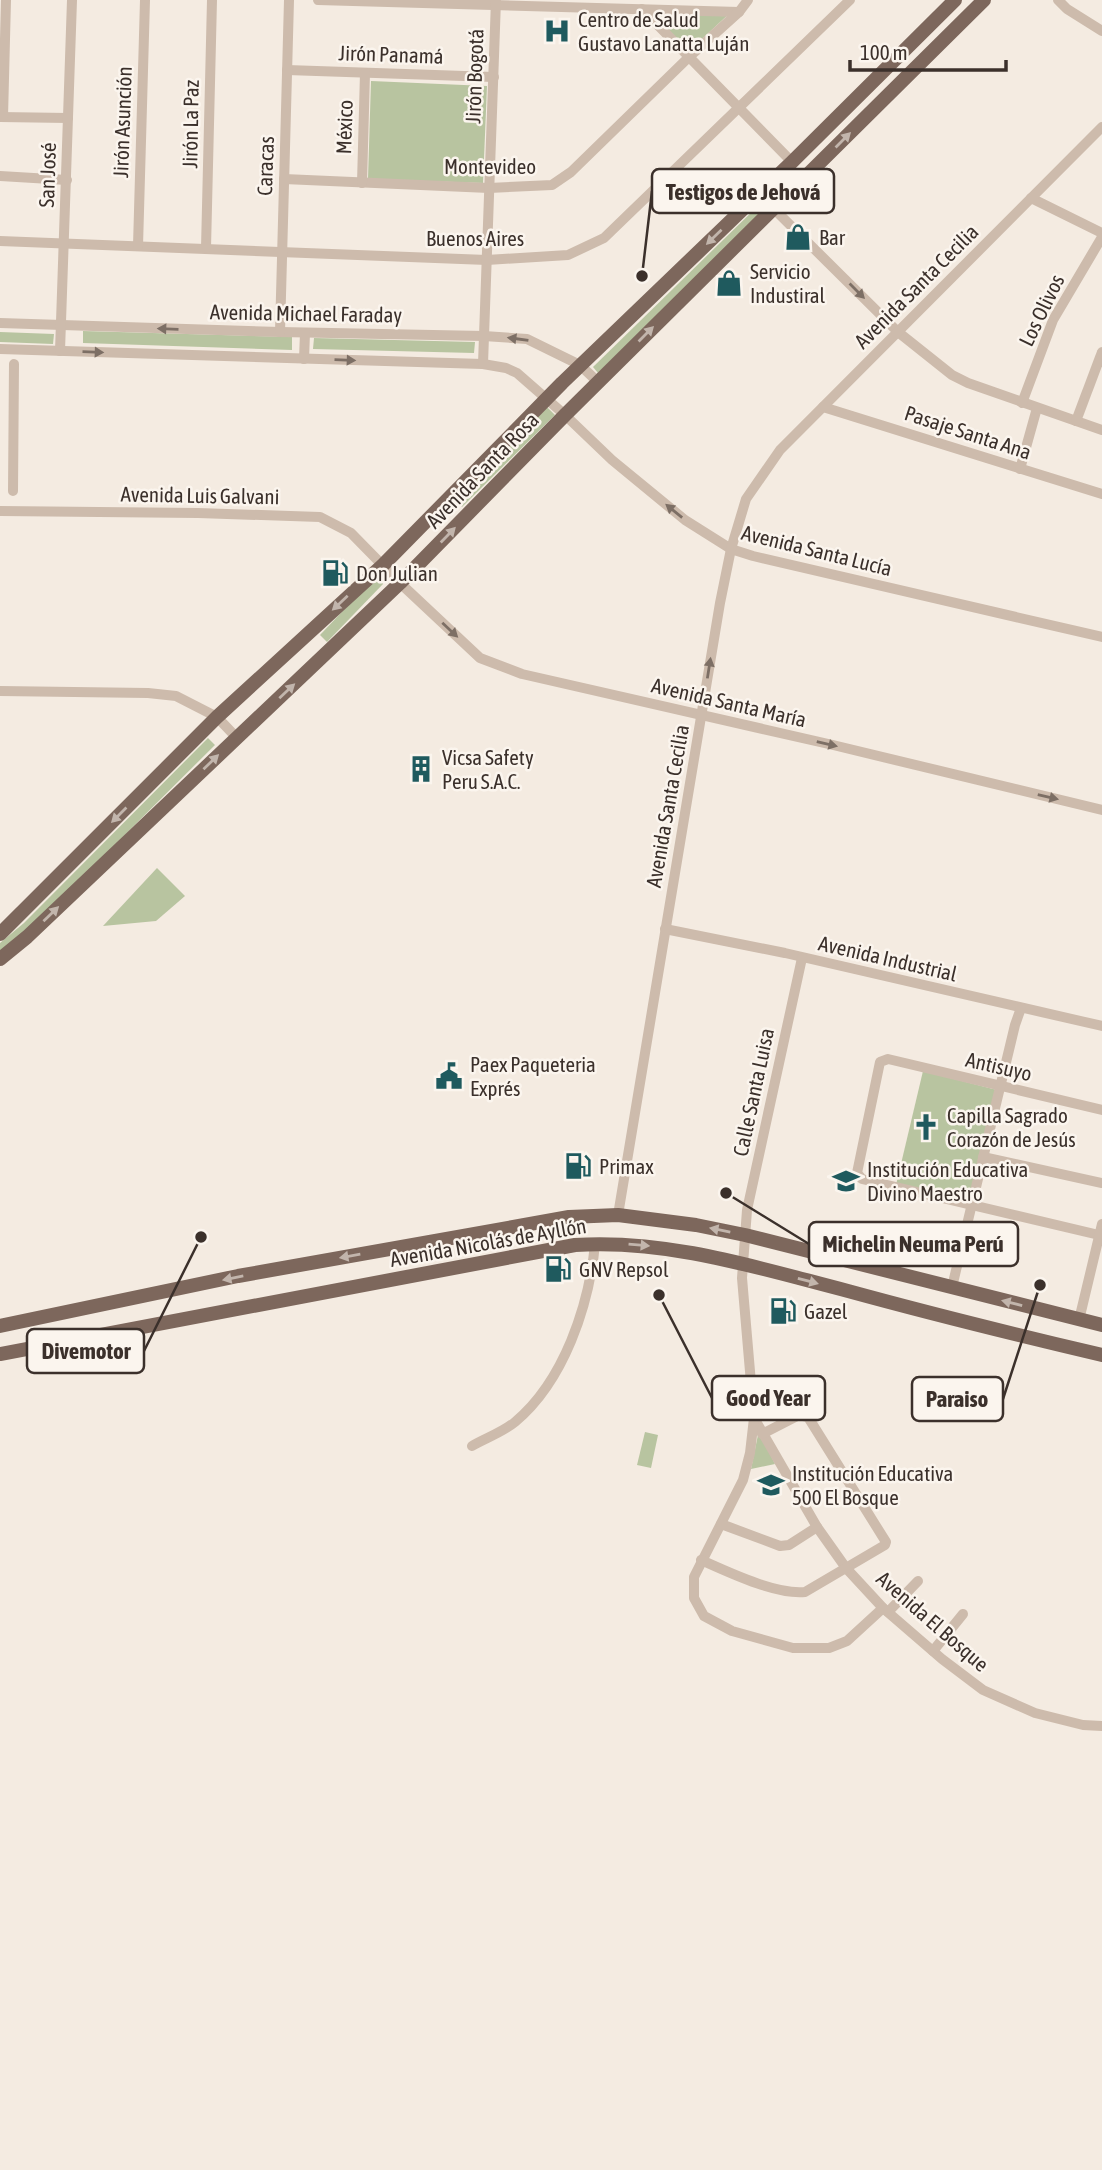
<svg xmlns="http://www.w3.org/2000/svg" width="1102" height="2170" font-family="'Asap Condensed',sans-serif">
  <rect width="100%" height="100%" fill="#f4ebe1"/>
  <g fill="#b8c4a0">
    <path d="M650,11L731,12L689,51Z"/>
    <path d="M371,81L487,86L483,183L368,179Z"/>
    <path d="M766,198L770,203L598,373L593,367Z"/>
    <path d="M83,331L292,337V350L83,343Z"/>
    <path d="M0,332L54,334L53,344L0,342Z"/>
    <path d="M314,338L475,342L474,353L313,349Z"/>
    <path d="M546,406L555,415L462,507L453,498Z"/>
    <path d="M376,576L383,584L327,642L320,635Z"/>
    <path d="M208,738L215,745L14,945L0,953V943L24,923Z"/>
    <path d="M157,868L185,896L156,921L103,926Z"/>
    <path d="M923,1071L997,1090L970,1203L896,1185Z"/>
    <path d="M759,1430L775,1464L751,1469Z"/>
    <path d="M645,1432L658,1435L651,1468L637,1465Z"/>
  </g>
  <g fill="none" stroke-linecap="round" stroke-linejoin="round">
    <g stroke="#cdbbac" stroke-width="10">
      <path d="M318,0L739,12"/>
      <path d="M1058,0L1067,9L1102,31"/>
      <path d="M642,9L792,162"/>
      <path d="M287,70L494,77"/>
      <path d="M0,117L68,118"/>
      <path d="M3,117L6,0"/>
      <path d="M0,176L67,180"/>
      <path d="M284,179L489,188L552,185L571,172L689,57L739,12L748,0"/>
      <path d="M362,183L365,73"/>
      <path d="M1031,198L1102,233"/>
      <path d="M774,209L898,332L952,375L968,383L1102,430"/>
      <path d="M0,241L487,260L568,255L604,238L850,0"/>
      <path d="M138,246L145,0"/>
      <path d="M206,248L212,0"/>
      <path d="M0,323L280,332L484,336L527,339L580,365L598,382"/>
      <path d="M280,332L289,0"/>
      <path d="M0,349L483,364L506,368L517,373L565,415L612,460L685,520L731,549L753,556L1102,637"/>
      <path d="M60,351L72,0"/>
      <path d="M304,359L305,333"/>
      <path d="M483,364L496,0"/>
      <path d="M1022,403L1053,320L1102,237"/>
      <path d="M823,407L1102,494"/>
      <path d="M1076,421L1102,352"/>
      <path d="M1020,469L1037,408"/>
      <path d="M13,491L14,364"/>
      <path d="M0,511L198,513L320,517L351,533L400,583L480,658L522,674L833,745L1102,810"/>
      <path d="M0,691L148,693L176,696L217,717L236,737"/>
      <path d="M665,929L785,953L1102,1026"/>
      <path d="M802,958L747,1210L742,1278L754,1418L817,1527L846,1568L883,1608L942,1659L983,1690L1035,1713L1083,1725L1102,1726"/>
      <path d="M983,1157L1102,1183"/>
      <path d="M618,1215L720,603L731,549L746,499L780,450L1102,127"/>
      <path d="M1099,1235L862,1179L857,1173L880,1062L888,1059L1102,1110"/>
      <path d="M952,1287L1015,1025L1021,1008"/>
      <path d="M1079,1320L1102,1224"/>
      <path d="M754,1418L750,1453L743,1480L694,1577V1598L704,1616L732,1631L793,1648H829L847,1641L883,1608"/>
      <path d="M472,1446C486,1438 503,1432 515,1422C564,1381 589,1306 595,1244"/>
      <path d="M721,1524L780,1546L789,1545L817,1527"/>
      <path d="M701,1560C728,1572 776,1595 805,1592L885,1545L886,1542L808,1417L799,1415L762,1434"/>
      <path d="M888,1612L918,1581"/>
      <path d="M933,1651L963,1614"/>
    </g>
    <g stroke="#7d675c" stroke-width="14">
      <path d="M0,934L217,717L383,565L562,383L792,162L955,0"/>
      <path d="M0,959L27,937L400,583L565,415L984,0"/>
      <path d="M0,1326L238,1276L569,1217L618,1215L696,1225L745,1235L1102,1325"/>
      <path d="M0,1354L575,1245C669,1239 758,1268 848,1291C932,1314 1017,1335 1102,1355"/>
    </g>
  </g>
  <defs><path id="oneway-solid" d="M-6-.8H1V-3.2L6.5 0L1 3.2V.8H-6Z" transform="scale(1.75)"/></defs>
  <g fill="#c2b5ac">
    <use href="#oneway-solid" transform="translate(843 140) rotate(-45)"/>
    <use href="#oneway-solid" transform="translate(714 237) rotate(136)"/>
    <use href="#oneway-solid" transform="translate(646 334) rotate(-45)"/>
    <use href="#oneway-solid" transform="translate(448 535) rotate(-46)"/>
    <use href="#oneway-solid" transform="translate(340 603) rotate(137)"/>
    <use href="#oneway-solid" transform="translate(287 691) rotate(-43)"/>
    <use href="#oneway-solid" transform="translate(211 762) rotate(-44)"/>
    <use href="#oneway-solid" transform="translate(119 815) rotate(135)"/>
    <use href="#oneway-solid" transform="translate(51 914) rotate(-44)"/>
    <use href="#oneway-solid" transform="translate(720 1230) rotate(-169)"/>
    <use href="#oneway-solid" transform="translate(639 1245) rotate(5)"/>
    <use href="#oneway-solid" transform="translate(350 1256) rotate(170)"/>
    <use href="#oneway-solid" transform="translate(233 1278) rotate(169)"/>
    <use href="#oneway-solid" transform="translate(808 1281) rotate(15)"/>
    <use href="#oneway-solid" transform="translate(1012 1303) rotate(-166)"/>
  </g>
  <g fill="#7d6f65">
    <use href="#oneway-solid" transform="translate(857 291) rotate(45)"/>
    <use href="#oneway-solid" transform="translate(168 329) rotate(-178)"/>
    <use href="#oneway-solid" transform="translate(518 339) rotate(-172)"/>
    <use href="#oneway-solid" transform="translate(93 352) rotate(2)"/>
    <use href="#oneway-solid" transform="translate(345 360) rotate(2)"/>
    <use href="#oneway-solid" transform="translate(674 511) rotate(-141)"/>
    <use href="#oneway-solid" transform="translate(450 630) rotate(43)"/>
    <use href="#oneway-solid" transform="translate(709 668) rotate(-81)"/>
    <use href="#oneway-solid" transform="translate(827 744) rotate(13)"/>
    <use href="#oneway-solid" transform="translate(1048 797) rotate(13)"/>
  </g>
  <defs>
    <symbol id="hospital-bare" viewBox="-9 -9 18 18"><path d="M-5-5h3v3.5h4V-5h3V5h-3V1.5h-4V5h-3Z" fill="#1f5a5e" stroke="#fbf5ee" stroke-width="2.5" paint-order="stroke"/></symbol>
    <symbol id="shop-bare" viewBox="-9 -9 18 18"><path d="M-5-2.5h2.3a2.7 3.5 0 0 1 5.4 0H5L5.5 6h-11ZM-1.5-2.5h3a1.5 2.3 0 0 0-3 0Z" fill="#1f5a5e" stroke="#fbf5ee" stroke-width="2.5" paint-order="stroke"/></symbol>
    <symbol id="fuel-bare" viewBox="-9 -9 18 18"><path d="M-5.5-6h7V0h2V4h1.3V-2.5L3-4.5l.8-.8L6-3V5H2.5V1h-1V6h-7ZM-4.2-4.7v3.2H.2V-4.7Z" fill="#1f5a5e" stroke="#fbf5ee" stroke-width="2.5" paint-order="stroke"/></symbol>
    <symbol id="building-bare" viewBox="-9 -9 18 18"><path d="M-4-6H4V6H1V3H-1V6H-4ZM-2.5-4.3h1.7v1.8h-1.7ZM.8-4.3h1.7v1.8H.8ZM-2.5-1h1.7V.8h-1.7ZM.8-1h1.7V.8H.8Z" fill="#1f5a5e" stroke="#fbf5ee" stroke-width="2.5" paint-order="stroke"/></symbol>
    <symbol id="civic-bare" viewBox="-9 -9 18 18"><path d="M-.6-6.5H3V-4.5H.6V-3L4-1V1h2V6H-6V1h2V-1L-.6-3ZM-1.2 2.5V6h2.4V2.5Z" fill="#1f5a5e" stroke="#fbf5ee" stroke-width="2.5" paint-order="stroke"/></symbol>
    <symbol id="church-bare" viewBox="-9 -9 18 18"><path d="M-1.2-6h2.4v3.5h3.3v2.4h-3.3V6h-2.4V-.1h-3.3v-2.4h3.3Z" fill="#1f5a5e" stroke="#fbf5ee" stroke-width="2.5" paint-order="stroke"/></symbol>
    <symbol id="school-bare" viewBox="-9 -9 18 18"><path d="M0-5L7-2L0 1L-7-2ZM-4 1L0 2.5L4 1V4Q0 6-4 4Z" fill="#1f5a5e" stroke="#fbf5ee" stroke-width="2.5" paint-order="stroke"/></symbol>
  </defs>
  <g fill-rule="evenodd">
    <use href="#hospital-bare" x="538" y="12" width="38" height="38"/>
    <use href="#shop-bare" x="779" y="218" width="38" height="38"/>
    <use href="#shop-bare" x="710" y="264" width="38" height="38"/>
    <use href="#fuel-bare" x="316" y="554" width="38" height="38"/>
    <use href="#building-bare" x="402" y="750" width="38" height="38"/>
    <use href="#civic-bare" x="430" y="1057" width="38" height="38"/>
    <use href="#church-bare" x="907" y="1108" width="38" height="38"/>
    <use href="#fuel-bare" x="559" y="1147" width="38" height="38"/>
    <use href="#school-bare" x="827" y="1162" width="38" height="38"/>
    <use href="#fuel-bare" x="539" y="1250" width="38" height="38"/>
    <use href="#fuel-bare" x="764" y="1292" width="38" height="38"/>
    <use href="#school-bare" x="752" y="1466" width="38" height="38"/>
  </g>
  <g text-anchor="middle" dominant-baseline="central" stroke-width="5" stroke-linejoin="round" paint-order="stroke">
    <g font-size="21" fill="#3b302b" stroke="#fbf5ee" text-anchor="start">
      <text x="578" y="19">Centro de Salud<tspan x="578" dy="24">Gustavo Lanatta Luján</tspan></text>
      <text x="819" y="237">Bar</text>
      <text x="750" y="271">Servicio<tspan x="750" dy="24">Industiral</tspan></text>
      <text x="356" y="573">Don Julian</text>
      <text x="442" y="757">Vicsa Safety<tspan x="442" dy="24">Peru S.A.C.</tspan></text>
      <text x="470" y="1064">Paex Paqueteria<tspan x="470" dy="24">Exprés</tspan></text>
      <text x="947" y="1115">Capilla Sagrado<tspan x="947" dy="24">Corazón de Jesús</tspan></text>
      <text x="599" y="1166">Primax</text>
      <text x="867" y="1169">Institución Educativa<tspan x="867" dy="24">Divino Maestro</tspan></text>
      <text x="579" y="1269">GNV Repsol</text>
      <text x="804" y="1311">Gazel</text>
      <text x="792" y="1473">Institución Educativa<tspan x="792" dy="24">500 El Bosque</tspan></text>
    </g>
    <g font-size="21" fill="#3b302b" stroke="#fbf5ee">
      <text transform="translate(391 54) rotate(2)">Jirón Panamá</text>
      <text transform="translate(474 76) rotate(-88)">Jirón Bogotá</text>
      <text transform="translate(122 122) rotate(-88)">Jirón Asunción</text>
      <text transform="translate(190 124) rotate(-89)">Jirón La Paz</text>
      <text transform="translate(344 127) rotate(-88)">México</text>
      <text transform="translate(265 166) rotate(-88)">Caracas</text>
      <text x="490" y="166">Montevideo</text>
      <text transform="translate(47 175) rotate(-88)">San José</text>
      <text x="475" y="238">Buenos Aires</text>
      <text transform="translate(916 286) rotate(-45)">Avenida Santa Cecilia</text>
      <text transform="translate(1041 310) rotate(-64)">Los Olivos</text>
      <text transform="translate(306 313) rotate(1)">Avenida Michael Faraday</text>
      <text transform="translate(968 432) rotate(18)">Pasaje Santa Ana</text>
      <text transform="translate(482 470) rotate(-46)">Avenida Santa Rosa</text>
      <text transform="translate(200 495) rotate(1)">Avenida Luis Galvani</text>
      <text transform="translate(817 550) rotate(14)">Avenida Santa Lucía</text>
      <text transform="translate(729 702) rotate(13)">Avenida Santa María</text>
      <text transform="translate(667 806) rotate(-80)">Avenida Santa Cecilia</text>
      <text transform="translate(888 958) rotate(13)">Avenida Industrial</text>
      <text transform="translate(999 1066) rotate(13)">Antisuyo</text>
      <text transform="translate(753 1092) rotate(-78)">Calle Santa Luisa</text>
      <text transform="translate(488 1242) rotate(-10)">Avenida Nicolás de Ayllón</text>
      <text transform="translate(933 1621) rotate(41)">Avenida El Bosque</text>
    </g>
  </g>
  <path fill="none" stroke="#3b302b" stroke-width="2.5" d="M642 276L652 191M726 1193L809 1244M201 1237L144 1351M659 1295L712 1398M1040 1285L1003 1399"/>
  <g fill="#3b302b" stroke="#fbf5ee" stroke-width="2.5">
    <circle cx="642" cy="276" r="7"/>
    <circle cx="726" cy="1193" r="7"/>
    <circle cx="201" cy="1237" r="7"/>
    <circle cx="659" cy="1295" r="7"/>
    <circle cx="1040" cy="1285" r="7"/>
  </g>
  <g fill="#fbf5ee" stroke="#3b302b" stroke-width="2.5">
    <rect x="652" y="169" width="182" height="44" rx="7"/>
    <rect x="809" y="1222" width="209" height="44" rx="7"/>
    <rect x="27" y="1329" width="117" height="44" rx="7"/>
    <rect x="712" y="1376" width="113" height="44" rx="7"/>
    <rect x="912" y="1377" width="91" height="44" rx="7"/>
  </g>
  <g font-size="23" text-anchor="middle" font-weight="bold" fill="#3b302b">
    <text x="743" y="200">Testigos de Jehová</text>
    <text x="913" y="1252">Michelin Neuma Perú</text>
    <text x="86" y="1359">Divemotor</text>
    <text x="768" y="1406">Good Year</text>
    <text x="957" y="1407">Paraiso</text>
  </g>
  <path d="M850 60v10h156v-10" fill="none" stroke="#3b302b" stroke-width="3.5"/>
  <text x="860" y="60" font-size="21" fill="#3b302b" stroke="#fbf5ee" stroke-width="5" paint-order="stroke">100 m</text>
</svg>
